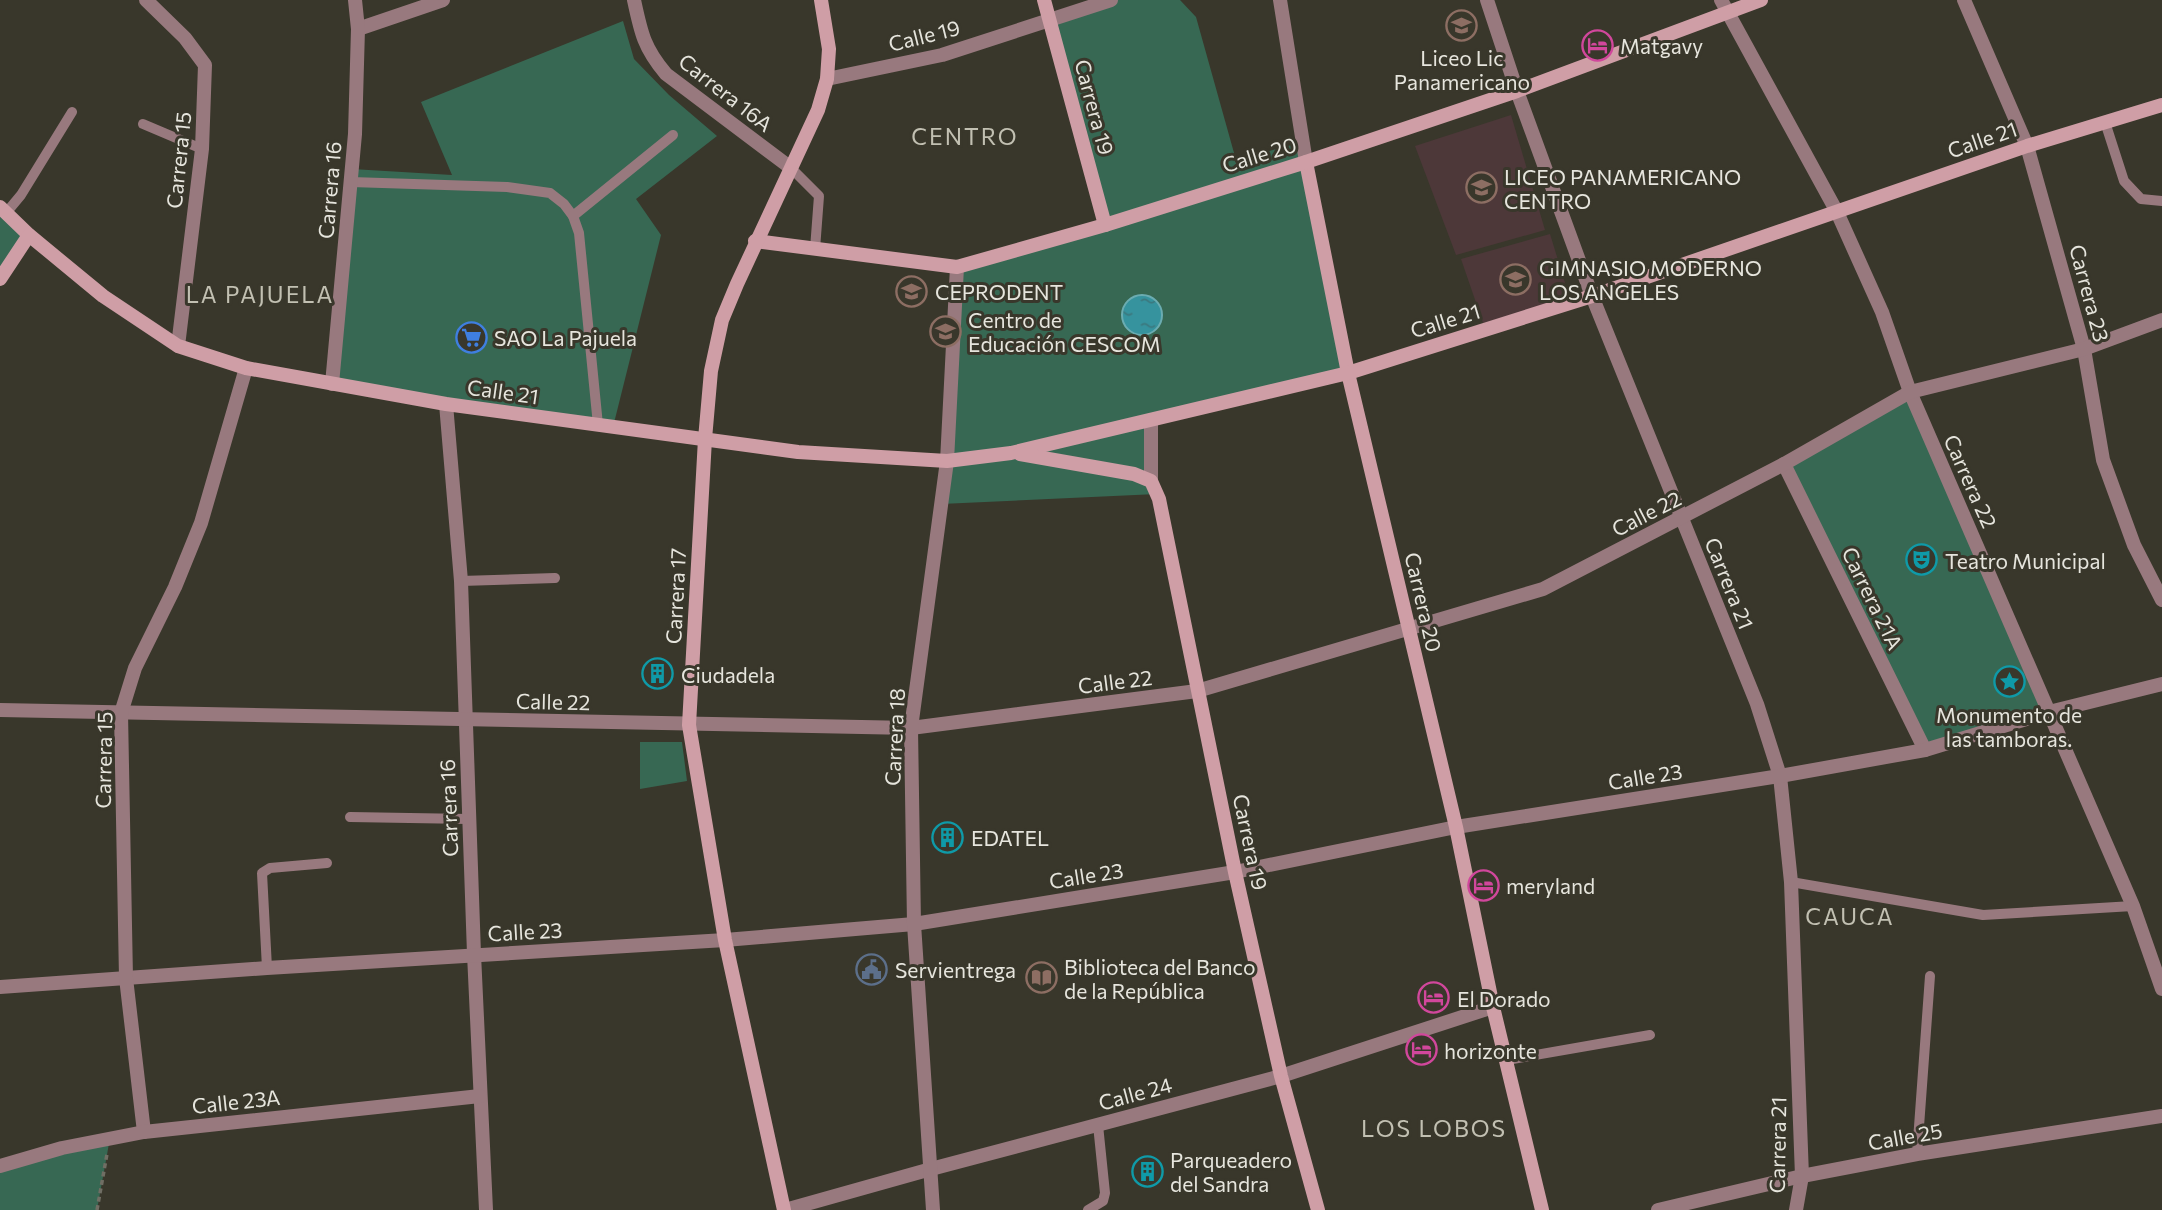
<svg xmlns="http://www.w3.org/2000/svg" width="2162" height="1210" font-family="Commissioner,sans-serif">
  <defs>
    <pattern id="water-ripples" width="26" height="14" patternUnits="userSpaceOnUse" patternTransform="scale(1.75)"><rect width="26" height="14" fill="#36939e"/><path d="M2 4q2-2 4 0t4 0M15 11q2-2 4 0t4 0" fill="none" stroke="#3b787e"/></pattern>
  </defs>
  <rect width="100%" height="100%" fill="#39372b"/>
  <g fill="#4d3839">
    <path d="M1511,115L1545,230L1456,255L1415,146Z"/>
    <path d="M1550,234L1570,299L1483,323L1461,259Z"/>
  </g>
  <g fill="#376853">
    <path d="M1111,0H1180L1196,17L1236,160L1303,142L1348,373L1152,420L1157,494L941,504L957,267L1104,223L1049,19Z"/>
    <path d="M623,21L634,59L669,95L717,136L636,199L661,235L613,427L332,384L352,169L452,175L421,102Z"/>
    <path d="M0,207L29,235L0,279Z"/>
    <path d="M1910,392L2049,712L1925,750L1784,464Z"/>
    <path d="M640,742H682L687,781L640,789Z"/>
    <path d="M110,1138L97,1210H0V1168Z"/>
  </g>
  <circle fill="url(#water-ripples)" stroke="#6bacb1" stroke-width="2" cx="1142" cy="315" r="20"/>
  <g fill="none" stroke-linecap="round" stroke-linejoin="round">
    <path stroke="#706e64" stroke-width="3.5" stroke-dasharray="5 3.5" stroke-linecap="butt" d="M97,1210L107,1154"/>
    <g stroke="#98797e" stroke-width="10">
      <path d="M2105,122L2124,181L2141,199L2162,201"/>
      <path d="M143,124L202,149"/>
      <path d="M791,168L819,196L815,249"/>
      <path d="M351,182L507,187L550,193L564,204L573,216L579,233L598,425"/>
      <path d="M6,213L21,195L72,112"/>
      <path d="M573,216L673,135"/>
      <path d="M461,581L555,578"/>
      <path d="M350,817L469,819"/>
      <path d="M1791,882L1983,915L2133,906"/>
      <path d="M267,968L262,873L270,868L327,863"/>
      <path d="M1507,1060L1650,1035"/>
      <path d="M1917,1154L1930,976"/>
      <path d="M1088,1210L1103,1201L1105,1193L1098,1125"/>
    </g>
    <g stroke="#98797e" stroke-width="14">
      <path d="M146,0L185,38L205,65L202,149L178,346"/>
      <path d="M634,0C641,33 644,48 666,74L791,168"/>
      <path d="M1280,0L1306,162"/>
      <path d="M1487,0L1517,91L1592,296L1757,704L1780,776L1791,882L1802,1176L1796,1210"/>
      <path d="M1721,0L1837,212L1882,312L1910,392L2133,906L2162,989"/>
      <path d="M1964,0L2027,146L2084,349L2103,460L2134,545L2162,600"/>
      <path d="M358,29L443,0"/>
      <path d="M827,79L942,55L1111,0"/>
      <path d="M332,384L355,134L358,29L355,0"/>
      <path d="M446,404L461,581L474,954L486,1210"/>
      <path d="M1151,420V481"/>
      <path d="M1784,464L1925,750"/>
      <path d="M0,710L911,728L1197,691L1543,589L1784,464L1910,392L2084,349L2162,320"/>
      <path d="M0,987L267,968L725,940L914,924L1235,872L1456,827L1780,776L1925,750L2049,712L2162,684"/>
      <path d="M144,1132L126,978L121,713L135,668L175,587L201,523L246,368"/>
      <path d="M0,1166L62,1148L144,1132L480,1096"/>
      <path d="M785,1210L931,1169L1281,1076L1493,1007"/>
      <path d="M933,1210L914,924L911,728L947,461L957,267"/>
      <path d="M1658,1210L1802,1176L1917,1154L2162,1116"/>
    </g>
    <g stroke="#cf9ea6" stroke-width="14">
      <path d="M1044,0L1105,225"/>
      <path d="M1306,162L1348,373L1456,827L1493,1007L1542,1210"/>
      <path d="M0,207L29,235L103,296L178,346L246,368L446,404L798,452L947,461L1011,453L1348,373L1592,296L2027,146L2162,105"/>
      <path d="M755,241L957,267L1105,225L1306,162L1517,91L1761,0"/>
      <path d="M0,279L29,235"/>
      <path d="M1020,454L1134,474L1151,481L1159,499L1235,872L1281,1076L1318,1210"/>
      <path d="M784,1210L725,940L689,725L705,439L711,371L722,320L737,284L818,110L827,79L829,49L821,0"/>
    </g>
  </g>
  <defs>
    <symbol id="school-ring" viewBox="-11 -11 22 22"><circle r="9.5" fill="#39372b" stroke="#8d6e63" stroke-width="1.5"/><path d="M0-5L7-2L0 1L-7-2ZM-4 1L0 2.5L4 1V4Q0 6-4 4Z" fill="#8d6e63"/></symbol>
    <symbol id="hotel-ring" viewBox="-11 -11 22 22"><circle r="9.5" fill="#39372b" stroke="#d1479c" stroke-width="1.5"/><path d="M-6-4.5h1.5V1H6V5H4.5V3h-9V5H-6ZM-4 0a1.8 1.8 0 1 1 3.6 0ZM.5 0V-2.5h3Q6-2.5 6 0Z" fill="#d1479c"/></symbol>
    <symbol id="university-ring" viewBox="-11 -11 22 22"><circle r="9.5" fill="#39372b" stroke="#8d6e63" stroke-width="1.5"/><path d="M0-5L7-2L0 1L-7-2ZM-4 1L0 2.5L4 1V4Q0 6-4 4Z" fill="#8d6e63"/></symbol>
    <symbol id="supermarket-ring" viewBox="-11 -11 22 22"><circle r="9.5" fill="#39372b" stroke="#3f7fe0" stroke-width="1.5"/><path d="M-6-5.5h2.5l.6 2H6L4.5 2H-2.5L-4.4-4H-6ZM-1.5 3.2a1.3 1.3 0 1 0 .1 0ZM3 3.2a1.3 1.3 0 1 0 .1 0Z" fill="#3f7fe0"/></symbol>
    <symbol id="theatre-ring" viewBox="-11 -11 22 22"><circle r="9.5" fill="#39372b" stroke="#0f9aa8" stroke-width="1.5"/><path d="M-5-5.5Q0-4 5-5.5V0Q5 5 0 6Q-5 5-5 0ZM-3.3-2.5H-1v1.5H-3.3ZM1-2.5H3.3v1.5H1ZM-2.8 1Q0 5.5 2.8 1Z" fill="#0f9aa8"/></symbol>
    <symbol id="building-ring" viewBox="-11 -11 22 22"><circle r="9.5" fill="#39372b" stroke="#0f9aa8" stroke-width="1.5"/><path d="M-4-6H4V6H1V3H-1V6H-4ZM-2.5-4.3h1.7v1.8h-1.7ZM.8-4.3h1.7v1.8H.8ZM-2.5-1h1.7V.8h-1.7ZM.8-1h1.7V.8H.8Z" fill="#0f9aa8"/></symbol>
    <symbol id="sight-ring" viewBox="-11 -11 22 22"><circle r="9.5" fill="#39372b" stroke="#0f9aa8" stroke-width="1.5"/><path d="M0-6L1.8-2.2L6-1.7L2.9 1.2L3.7 5.4L0 3.3L-3.7 5.4L-2.9 1.2L-6-1.7L-1.8-2.2Z" fill="#0f9aa8"/></symbol>
    <symbol id="civic-ring" viewBox="-11 -11 22 22"><circle r="9.5" fill="#39372b" stroke="#5c6f8a" stroke-width="1.5"/><path d="M-.6-6.5H3V-4.5H.6V-3L4-1V1h2V6H-6V1h2V-1L-.6-3ZM-1.2 2.5V6h2.4V2.5Z" fill="#5c6f8a"/></symbol>
    <symbol id="library-ring" viewBox="-11 -11 22 22"><circle r="9.5" fill="#39372b" stroke="#8d6e63" stroke-width="1.5"/><path d="M-6-4Q-3-5.5-.7-3.5V5Q-3 3-6 4ZM6-4Q3-5.5 .7-3.5V5Q3 3 6 4Z" fill="#8d6e63"/></symbol>
  </defs>
  <g fill-rule="evenodd">
    <use href="#school-ring" x="1444" y="8" width="35" height="35"/>
    <use href="#hotel-ring" x="1580" y="28" width="35" height="35"/>
    <use href="#school-ring" x="1464" y="170" width="35" height="35"/>
    <use href="#university-ring" x="1498" y="262" width="35" height="35"/>
    <use href="#university-ring" x="894" y="274" width="35" height="35"/>
    <use href="#university-ring" x="928" y="314" width="35" height="35"/>
    <use href="#supermarket-ring" x="454" y="320" width="35" height="35"/>
    <use href="#theatre-ring" x="1904" y="542" width="35" height="35"/>
    <use href="#building-ring" x="640" y="656" width="35" height="35"/>
    <use href="#sight-ring" x="1992" y="664" width="35" height="35"/>
    <use href="#building-ring" x="930" y="820" width="35" height="35"/>
    <use href="#hotel-ring" x="1466" y="868" width="35" height="35"/>
    <use href="#civic-ring" x="854" y="952" width="35" height="35"/>
    <use href="#library-ring" x="1024" y="960" width="35" height="35"/>
    <use href="#hotel-ring" x="1416" y="980" width="35" height="35"/>
    <use href="#hotel-ring" x="1404" y="1032" width="35" height="35"/>
    <use href="#building-ring" x="1130" y="1154" width="35" height="35"/>
  </g>
  <g text-anchor="middle" dominant-baseline="central" stroke-width="6" stroke-linejoin="round" paint-order="stroke">
    <g font-size="21" fill="#e6e5dd" stroke="#39372b">
      <text transform="translate(924 35) rotate(-14)">Calle 19</text>
      <text transform="translate(726 92) rotate(38)">Carrera 16A</text>
      <text transform="translate(1095 107) rotate(75)">Carrera 19</text>
      <text transform="translate(1982 139) rotate(-19)">Calle 21</text>
      <text transform="translate(1259 154) rotate(-17)">Calle 20</text>
      <text transform="translate(178 160) rotate(-84)">Carrera 15</text>
      <text transform="translate(329 190) rotate(-85)">Carrera 16</text>
      <text transform="translate(2090 293) rotate(75)">Carrera 23</text>
      <text transform="translate(1445 320) rotate(-17)">Calle 21</text>
      <text transform="translate(503 391) rotate(8)">Calle 21</text>
      <text transform="translate(1971 481) rotate(66)">Carrera 22</text>
      <text transform="translate(1646 513) rotate(-27)">Calle 22</text>
      <text transform="translate(1730 583) rotate(68)">Carrera 21</text>
      <text transform="translate(675 596) rotate(-87)">Carrera 17</text>
      <text transform="translate(1873 598) rotate(64)">Carrera 21A</text>
      <text transform="translate(1424 602) rotate(77)">Carrera 20</text>
      <text transform="translate(1115 681) rotate(-7)">Calle 22</text>
      <text transform="translate(553 701) rotate(1)">Calle 22</text>
      <text transform="translate(894 737) rotate(-87)">Carrera 18</text>
      <text transform="translate(103 760) rotate(-89)">Carrera 15</text>
      <text transform="translate(1645 776) rotate(-9)">Calle 23</text>
      <text transform="translate(448 808) rotate(-92)">Carrera 16</text>
      <text transform="translate(1251 842) rotate(78)">Carrera 19</text>
      <text transform="translate(1086 875) rotate(-9)">Calle 23</text>
      <text transform="translate(525 931) rotate(-3)">Calle 23</text>
      <text transform="translate(1135 1093) rotate(-15)">Calle 24</text>
      <text transform="translate(236 1101) rotate(-6)">Calle 23A</text>
      <text transform="translate(1905 1136) rotate(-10)">Calle 25</text>
      <text transform="translate(1777 1145) rotate(-89)">Carrera 21</text>
    </g>
    <g font-size="21" fill="#e6e5dd" stroke="#39372b" text-anchor="start">
      <text x="1620" y="45">Matgavy</text>
      <text x="1462" y="57" text-anchor="middle">Liceo Lic<tspan x="1462" dy="24">Panamericano</tspan></text>
      <text x="1504" y="176">LICEO PANAMERICANO<tspan x="1504" dy="24">CENTRO</tspan></text>
      <text x="1539" y="267">GIMNASIO MODERNO<tspan x="1539" dy="24">LOS ANGELES</tspan></text>
      <text x="935" y="291">CEPRODENT</text>
      <text x="968" y="319">Centro de<tspan x="968" dy="24">Educación CESCOM</tspan></text>
      <text x="494" y="337">SAO La Pajuela</text>
      <text x="1945" y="560">Teatro Municipal</text>
      <text x="681" y="674">Ciudadela</text>
      <text x="2009" y="714" text-anchor="middle">Monumento de<tspan x="2009" dy="24">las tamboras.</tspan></text>
      <text x="971" y="837">EDATEL</text>
      <text x="1506" y="885">meryland</text>
      <text x="1064" y="966">Biblioteca del Banco<tspan x="1064" dy="24">de la República</tspan></text>
      <text x="895" y="969">Servientrega</text>
      <text x="1457" y="998">El Dorado</text>
      <text x="1444" y="1050">horizonte</text>
      <text x="1170" y="1159">Parqueadero<tspan x="1170" dy="24">del Sandra</tspan></text>
    </g>
    <g font-size="23" letter-spacing="2" fill="#c2c0b2" stroke="#39372b">
      <text x="965" y="136">CENTRO</text>
      <text x="260" y="294">LA PAJUELA</text>
      <text x="1850" y="916">CAUCA</text>
      <text x="1434" y="1128">LOS LOBOS</text>
    </g>
  </g>
</svg>
